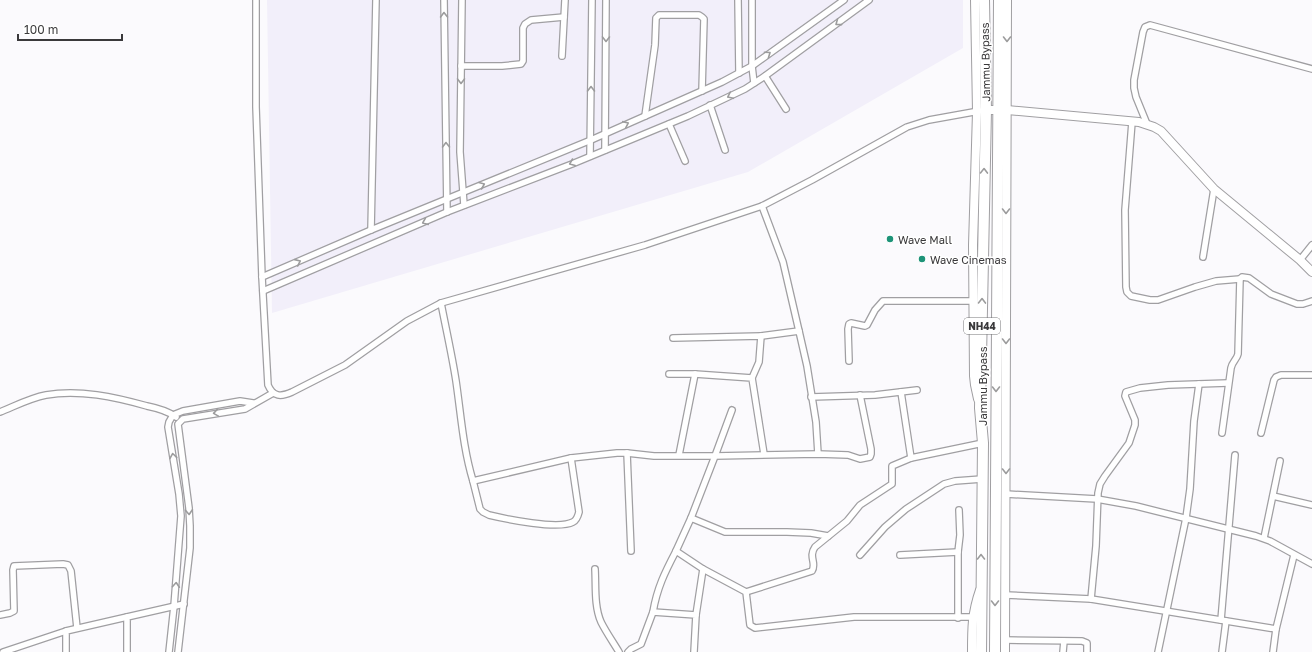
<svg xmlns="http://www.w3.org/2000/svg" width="1312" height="652" font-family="'Golos Text',sans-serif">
  <rect width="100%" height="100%" fill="#fbfafd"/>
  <path fill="#f2effa" d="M267,0H963V48L748,172L272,313Z"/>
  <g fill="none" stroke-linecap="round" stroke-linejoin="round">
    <defs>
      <g id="street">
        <path d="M256,0V107L262,277L268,385C273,397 281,397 292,392L345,365L407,321L441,303L645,245L762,206L812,180L907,127L929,120L979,111"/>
        <path d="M444,0L447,212"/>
        <path d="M462,0L460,152L464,205"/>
        <path d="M738,0L739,73"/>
        <path d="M752,0V66L754,83"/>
        <path d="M562,56L565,0"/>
        <path d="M461,66H502L521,64L523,61V28L525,24L531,20L564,17"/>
        <path d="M765,76L786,109"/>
        <path d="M710,105L725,150"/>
        <path d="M645,116L655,45L656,18L659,15H699L702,17L704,19L702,91"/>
        <path d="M1132,122L1125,210L1126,287L1127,292L1131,296L1150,300H1158L1195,287L1216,281L1240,279"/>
        <path d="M669,124L685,161"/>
        <path d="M1147,124L1136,97L1134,88V80L1143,32L1145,27L1150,25L1312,69"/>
        <path d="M605,150L606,0"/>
        <path d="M590,156L592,0"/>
        <path d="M762,206L783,262L799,331"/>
        <path d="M371,230L376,0"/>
        <path d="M1203,257L1214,189"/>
        <path d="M1300,260L1312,245"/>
        <path d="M262,277L371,230L591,140L722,82L752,66L844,0"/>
        <path d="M263,291L447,212L572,164L688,116L745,89L765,76L869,0"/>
        <path d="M441,303C446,329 452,355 456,381C461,415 463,448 473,481L571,458L617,453H627L654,456H715L732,410"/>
        <path d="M761,336L799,331L807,366L816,422L818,454"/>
        <path d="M673,338L761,336L759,362L752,378"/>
        <path d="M849,361L848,329L849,324L851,323L865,326L867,325L875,310L883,301H973"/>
        <path d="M669,374H695L679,455"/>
        <path d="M695,374L752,378L764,454"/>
        <path d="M901,392L911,458L983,443"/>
        <path d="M811,397L875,395L917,390"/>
        <path d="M0,412C15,406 30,398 46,395C79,389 115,397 147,406C157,408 168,411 176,417"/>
        <path d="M1222,433L1231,368C1232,362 1237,359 1238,354L1240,279L1242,277L1249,278L1271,294L1297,304H1303L1312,301"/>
        <path d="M1261,433L1274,380L1276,377L1281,375H1312"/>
        <path d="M627,453L631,551"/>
        <path d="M473,481L480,509L483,512L489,515C506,519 558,530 573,522C577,520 578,516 579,512L571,458"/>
        <path d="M1006,494L1097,499L1136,506L1256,536L1270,541L1312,564"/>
        <path d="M1273,496L1312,505"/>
        <path d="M691,518L715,456L818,454L848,455L860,459L870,457L871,454V449L860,395"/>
        <path d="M1264,538L1280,461"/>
        <path d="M676,551L691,518L725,532H787L811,533L828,536"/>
        <path d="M860,555L885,527L906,509L944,484L955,481L982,479"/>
        <path d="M900,555L958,552"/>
        <path d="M595,569C596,586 594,606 601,622C606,632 613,642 619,652"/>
        <path d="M703,569L746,592L750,625L755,628L854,617H975"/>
        <path d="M746,592L812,571C817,563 808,557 815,547L847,521L860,505L892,484V466L911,458"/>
        <path d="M1005,595L1091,599L1276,629"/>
        <path d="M1091,599L1096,546L1098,493L1100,484L1105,476L1129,443L1135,425V420L1125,396L1126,392L1140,388L1168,385L1228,383"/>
        <path d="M653,612C657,588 665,572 676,551L703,569L696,615"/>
        <path d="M0,615L10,613L14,611L13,570L14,566L63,564L68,565L71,571L77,628"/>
        <path d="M958,618V552L960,535L959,510"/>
        <path d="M1221,620L1235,455"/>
        <path d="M1005,640L1082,641L1087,643V652"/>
        <path d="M3,652L66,631"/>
        <path d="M66,652V631L127,617"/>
        <path d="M127,652V617L184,604"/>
        <path d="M169,652L174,606L181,516L179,494L168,427L169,422L173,415L183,411L240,401L253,403"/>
        <path d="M178,652L190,548V526L189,508L178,424L183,419L245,409L273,393"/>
        <path d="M628,652L631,649L641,644L653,612L696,615L694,652"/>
        <path d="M1063,652L1064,641"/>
        <path d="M1158,652L1186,518L1190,489L1194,421L1199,384"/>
        <path d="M1222,652L1226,621"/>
        <path d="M1273,652L1276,629L1294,555"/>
      </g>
      <g id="secondary">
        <path d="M975,0L977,112L973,245L974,376L975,385L978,399"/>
        <path d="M986,110H1007L1139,122L1154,127L1161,131L1214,189L1300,260L1312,272"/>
        <path d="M972,652C972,628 972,613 980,590"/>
        <path d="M1005,652L1007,0"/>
      </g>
      <g id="highway">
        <path d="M981,652L983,443L980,408L986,110L984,0"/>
        <path d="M995,652L999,0"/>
      </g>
    </defs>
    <use href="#street" stroke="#a09fa2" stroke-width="8"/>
    <use href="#secondary" stroke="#a09fa2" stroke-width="10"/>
    <use href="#highway" stroke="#a09fa2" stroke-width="12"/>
    <use href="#street" stroke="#fff" stroke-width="5.5"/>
    <use href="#secondary" stroke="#fff" stroke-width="8"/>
    <use href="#highway" stroke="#fff" stroke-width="10"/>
  </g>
  <defs><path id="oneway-chevron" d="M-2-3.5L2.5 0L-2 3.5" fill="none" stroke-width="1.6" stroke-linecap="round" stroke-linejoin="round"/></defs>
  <g stroke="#9c9c9d">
    <use href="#oneway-chevron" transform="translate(444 15) rotate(-91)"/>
    <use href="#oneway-chevron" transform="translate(838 23) rotate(143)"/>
    <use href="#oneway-chevron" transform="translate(606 39) rotate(90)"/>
    <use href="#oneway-chevron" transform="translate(1007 39) rotate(90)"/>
    <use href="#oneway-chevron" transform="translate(768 54) rotate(-35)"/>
    <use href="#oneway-chevron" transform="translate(461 81) rotate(90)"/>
    <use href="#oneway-chevron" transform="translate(591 89) rotate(-90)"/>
    <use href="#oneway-chevron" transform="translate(730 96) rotate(155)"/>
    <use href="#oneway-chevron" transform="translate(626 124) rotate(-24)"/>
    <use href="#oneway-chevron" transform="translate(446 145) rotate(-91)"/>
    <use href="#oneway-chevron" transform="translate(572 163) rotate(158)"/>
    <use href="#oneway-chevron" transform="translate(984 171) rotate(-89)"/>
    <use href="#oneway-chevron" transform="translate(482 185) rotate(-22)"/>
    <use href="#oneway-chevron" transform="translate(1006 211) rotate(90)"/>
    <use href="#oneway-chevron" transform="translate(425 222) rotate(157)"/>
    <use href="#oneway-chevron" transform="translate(298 262) rotate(-24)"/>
    <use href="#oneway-chevron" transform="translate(982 301) rotate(-89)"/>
    <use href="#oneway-chevron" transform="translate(1006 341) rotate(90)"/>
    <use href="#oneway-chevron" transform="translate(996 389) rotate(90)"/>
    <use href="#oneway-chevron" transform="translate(216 413) rotate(171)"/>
    <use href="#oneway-chevron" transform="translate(173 456) rotate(-99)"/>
    <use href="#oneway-chevron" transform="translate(1006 471) rotate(90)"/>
    <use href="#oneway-chevron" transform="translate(189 512) rotate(87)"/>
    <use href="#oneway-chevron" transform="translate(981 557) rotate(-90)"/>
    <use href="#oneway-chevron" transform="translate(176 585) rotate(-86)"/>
    <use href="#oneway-chevron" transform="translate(995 603) rotate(90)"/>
  </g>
  <g fill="#1d9378" stroke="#fff" stroke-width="1.5">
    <circle cx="890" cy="239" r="4"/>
    <circle cx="922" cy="259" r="4"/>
  </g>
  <g text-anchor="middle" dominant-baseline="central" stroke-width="3" stroke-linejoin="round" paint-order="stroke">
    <rect fill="#fff" stroke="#757476" stroke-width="1" x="964" y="318" width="36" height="16" rx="3"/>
    <g font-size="10" font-weight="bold" fill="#3a393b">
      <text x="982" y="326">NH44</text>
    </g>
    <g font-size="11" fill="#3a393b" stroke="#fff">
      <text transform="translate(985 62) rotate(-91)">Jammu Bypass</text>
      <text transform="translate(982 386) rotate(-90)">Jammu Bypass</text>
    </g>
    <g font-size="11" fill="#3a393b" stroke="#fff" text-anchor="start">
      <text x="898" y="239">Wave Mall</text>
      <text x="930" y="259">Wave Cinemas</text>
    </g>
  </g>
  <path d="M18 34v6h104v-6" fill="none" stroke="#3a393b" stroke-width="2"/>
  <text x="24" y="34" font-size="12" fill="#3a393b" stroke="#ffffff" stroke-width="3" paint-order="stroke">100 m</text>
</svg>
